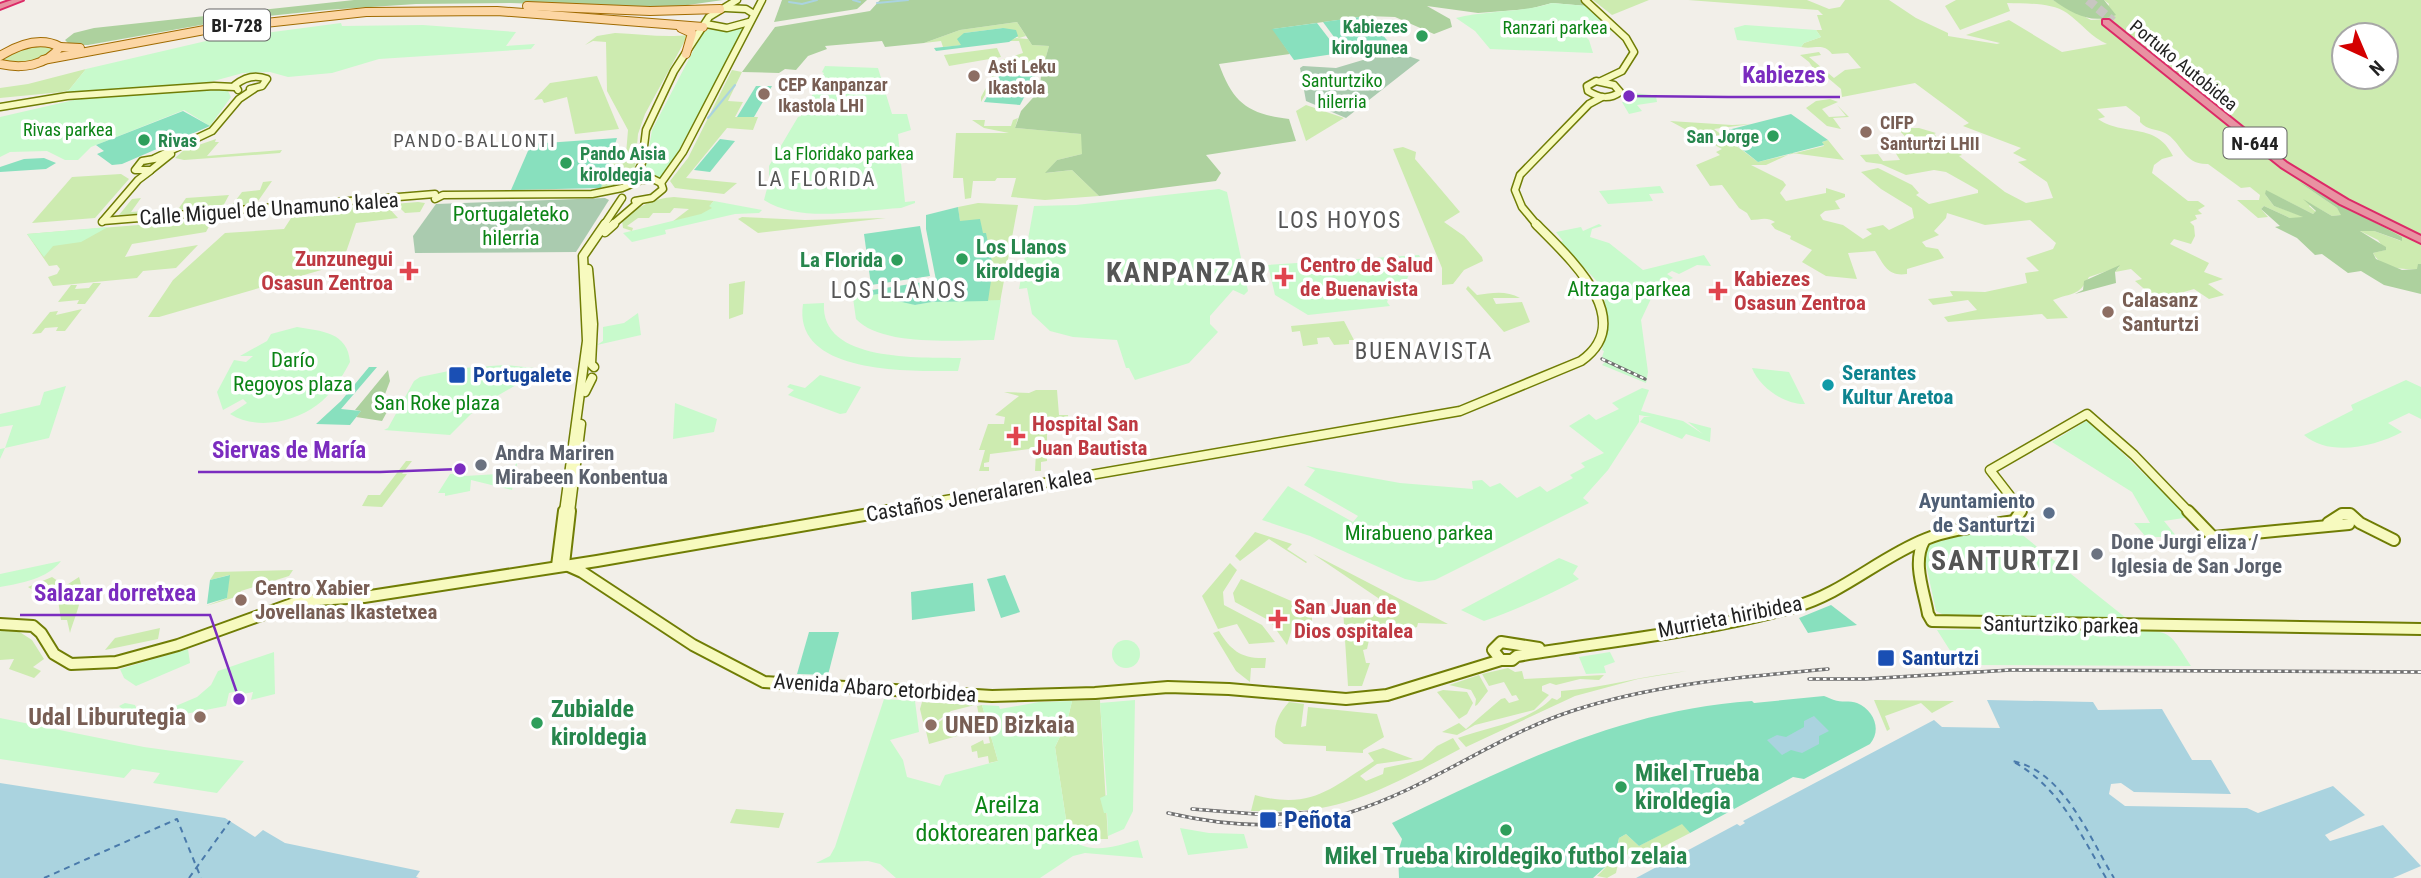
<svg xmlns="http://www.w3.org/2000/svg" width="2421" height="878" font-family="'Roboto Condensed',sans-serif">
  <rect width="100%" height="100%" fill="#f2efe9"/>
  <g fill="#cdebb0" fill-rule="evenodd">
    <path d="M1593,0H1649L1612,15Z"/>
    <path d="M1688,0H1807L1829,9L1840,7L1845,0H1889L1916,18L1948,33V36L1997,44L2000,43L1966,35L2009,20L2062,52L2107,44C2092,38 2081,23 2067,13C2051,2 2026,4 2007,3L2010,11L1960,30L1945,6L1956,0H2053L2091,20L2105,19L2109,4L2104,0H2421V264H2418V269C2402,270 2381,268 2373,253L2385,250L2378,240L2358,230L2374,231L2401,241L2302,184L2337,208L2342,215L2332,216L2311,204L2309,206L2316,212L2313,214L2279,197L2265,194L2274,206L2303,216L2302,219L2290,218L2264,206L2261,209L2268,217L2258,218L2237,200H2259L2260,195L2250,187L2241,188L2208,164C2183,165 2182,142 2165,133C2155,128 2148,131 2140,122V117L2126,106L2097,109L2105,117L2098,119C2123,137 2156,121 2173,156L2162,159L2154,165L2152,173L2188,201H2198L2205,206L2198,210L2202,214L2195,215L2197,219L2190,222L2194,226L2195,236L2191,244L2174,239L2170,244L2209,263L2204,272L2223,279L2208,284L2224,295L2209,299L2194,289L2157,300L2135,281L2142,279L2131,269L2115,272L2119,267L2089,277C2078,297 2073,292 2053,300L2068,318L2047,319L2042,314L1948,322L1944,317L1977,310L1968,300L1933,305L1928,299L1953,296L1950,291L1985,292L2027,283L2025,273L2039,271L2026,258L2053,249L2056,243L2030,220L1985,225L1947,213L1946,218L1934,231L1939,235L1922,242L1926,247L1938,249L1944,258L1907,269V274C1888,277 1884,265 1875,251L1848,253L1857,279L1826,276L1802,262L1812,250L1790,239L1791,236L1775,229L1771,224L1775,222C1766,216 1760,220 1751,220L1747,213L1739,208L1722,185L1710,186L1696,165L1720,155L1716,152L1722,149L1670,121L1732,125L1751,124L1714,129L1758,162L1824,146L1822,142L1828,140L1844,160L1792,153L1766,165H1751L1783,181L1786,185L1780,193L1786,201L1826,193V188L1845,194V197L1835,201L1840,209L1825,211L1820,215L1823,220L1843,225L1863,239L1872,234L1866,229L1883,225L1889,230L1914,218L1912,208L1881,189L1861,172L1878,168L1912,185L1919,193L1916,195L1929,204L1978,193V190L1946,172L1934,170L1906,175L1881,164L1866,162L1860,155L1878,154L1883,161L1900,160L1895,152L1917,149L1897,128H1919L1936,133L1934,134L1937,137L1962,155L1959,156L2005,192L2026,203L2053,198L2047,182L2018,162L2027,160L2013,153L2021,148L1963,126L1969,123L1915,83L1842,97L1841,89L1828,78L1809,81L1806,75L1817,74L1809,62L1800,55L1819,52L1821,55L1809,57L1834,78L1845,70L1861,68L1848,53L1832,54C1823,42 1814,50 1801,47L1804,43L1821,37L1816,30H1822L1817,15H1823L1818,10ZM2344,35H2386V77H2344Z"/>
    <path d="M1017,22L1026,36L1019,38L1003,28L964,33L963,45L943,47L941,41L924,43L960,30Z"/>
    <path d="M615,33C639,34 666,38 688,35L645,114L638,134L636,158L626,154L628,130L607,91L606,42L593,41L585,45L597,36Z"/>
    <path d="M1016,38L1028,39L1032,45L1049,46L1041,74C1039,66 1026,63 1019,64L1035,70L1001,68L981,102V97L996,69L1009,65L992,69L993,63L1023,53L1019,41H1008Z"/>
    <path d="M36,45L52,47L53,50C41,61 18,68 3,60L14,51Z"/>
    <path d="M997,48L1001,57L949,66L944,55Z"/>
    <path d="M86,69L69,90L62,92L0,98V88L28,84Z"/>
    <path d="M732,70L742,72L728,101L743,102L735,117H758L753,130L727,128L686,178L737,183L724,194L675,188L670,181L688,158Z"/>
    <path d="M597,76L619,129L575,134L567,97L544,103L542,99L534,100L550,83Z"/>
    <path d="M1830,99L1838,102L1822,109L1829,117L1846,116L1837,105L1849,117L1833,118L1841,129L1827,126L1806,108L1816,101Z"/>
    <path d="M1306,105L1344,118L1306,141L1296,111Z"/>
    <path d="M1018,118L1015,128L1082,134V154L1057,160L1046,173L1072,170L1099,196L1045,200L1011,197L1016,178H997L995,181H973L971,198L965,199L963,178H953L956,133H1009L984,128L972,120H985L984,126H1011L1013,120Z"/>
    <path d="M216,139L215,142H219L207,156L282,150L280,153L184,160L175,158L184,150Z"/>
    <path d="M615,146L618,149L621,161L636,162C632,181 619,186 601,188Z"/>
    <path d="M1403,147L1416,152L1415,159L1460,212L1444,222L1464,236L1482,257L1483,261L1464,270L1453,284L1442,285V268L1393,149Z"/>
    <path d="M121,174L129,179L95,218L32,223L72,177Z"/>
    <path d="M272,181L256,204L230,208L242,192L260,190L263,182Z"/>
    <path d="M229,195L222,208L119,215L132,199L141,198L131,212L179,208L186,198Z"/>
    <path d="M674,197L714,201L711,204L714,206L713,213L672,222L689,209L674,208L670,213H653L649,218H638L627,226L633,228L632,231L623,228L622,220C638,207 653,198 674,197Z"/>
    <path d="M418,202L425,203L420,212L405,213L397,205L387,206L398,218L356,223L342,264L159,317H148L173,280L225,233L284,229L295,212Z"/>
    <path d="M978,203L1018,205L998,313L974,301L985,300L993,267L983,233L960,222L958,207Z"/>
    <path d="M742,217L805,220L886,218L758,233L738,219Z"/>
    <path d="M213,219L206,232L132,244L125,257L198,245L176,268L143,271L137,278L53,286L48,277L57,274L60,269L57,265L49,266L27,234Z"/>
    <path d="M745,281L743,314L729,319V284Z"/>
    <path d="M93,283H101L85,304H77L79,300L58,302L71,285H77L75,289L89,288Z"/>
    <path d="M1468,286L1477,295C1492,293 1506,290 1520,298H1493L1496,304L1522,302L1530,322L1504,332L1466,289Z"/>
    <path d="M82,309L65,331H56L58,327L45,328L41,333L32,334L50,312L58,311L56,315Z"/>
    <path d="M1344,321L1354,340H1349V344L1334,345L1329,337L1317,338L1318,344L1303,346L1300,331L1292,332L1291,326Z"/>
    <path d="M1036,390H1057L1059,415H1068L1070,429L1059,432L1058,429L1047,430V461L1041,462V471H1035L1036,452H1029V449L990,454L989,462L984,463V467H989V471H979L985,450H979L988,424H1004L1005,417L995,415L1019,396L1004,392L1029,393Z"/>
    <path d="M406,461H412L402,474H407L382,507L362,506L368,495H380Z"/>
    <path d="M1255,532L1292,544L1287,549L1307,562L1306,563L1269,539L1240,561L1235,556Z"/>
    <path d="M1313,554L1448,624L1418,623L1417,627L1369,640L1367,649L1363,650L1366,663H1370L1362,686H1348L1343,609L1362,607L1381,600Z"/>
    <path d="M1230,563L1237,570L1223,592L1224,605L1262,625L1275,642L1249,644L1237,624L1218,629L1202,596Z"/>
    <path d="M293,570L289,576L241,591L239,596L206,606L227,598L229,575L210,580L215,572Z"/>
    <path d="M52,577L65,586L79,577C86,595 75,615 70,633L67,620H61L57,593L43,584L33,590L28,587Z"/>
    <path d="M1241,579L1312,610V628L1293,626L1287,645L1270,621L1235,602L1233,593Z"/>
    <path d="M160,628L158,639L105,650L115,638Z"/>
    <path d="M15,629L32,640L44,659L33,667L41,671L34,678L9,669L14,659L0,660V630Z"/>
    <path d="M1219,631C1231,651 1242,659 1266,658L1265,668H1251L1250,682L1236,671L1213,633Z"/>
    <path d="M1508,668L1515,672L1522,671L1524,679L1604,675L1599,680L1580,679L1556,685L1550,683L1542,686V691L1549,695L1534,710L1475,725L1457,735L1442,732L1459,723L1466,729L1501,699L1505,698L1509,703L1519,700L1516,695L1512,696L1504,682L1489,686L1482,674Z"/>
    <path d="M1687,671L1638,679L1575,696L1466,747L1458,738C1488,727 1529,722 1552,698L1557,700L1561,697V691C1603,688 1645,675 1687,671Z"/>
    <path d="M1479,675L1488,691L1477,705L1475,706L1476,699L1471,690L1449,685Z"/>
    <path d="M1443,690L1467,692L1473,703L1467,714L1459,719L1437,692Z"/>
    <path d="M1100,700L1108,839H1069L1055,747L1067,722L1072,701Z"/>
    <path d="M1874,700L1954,701L1932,713L1921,703L1885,716L1890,729L1887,731Z"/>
    <path d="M922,702L975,705L951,711L925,730L920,709Z"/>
    <path d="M1289,702L1304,704L1301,727L1306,726L1308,707L1377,714L1384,737L1363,750V753L1326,751V746L1284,744L1275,737C1274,722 1280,712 1289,702Z"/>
    <path d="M982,705L998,761L989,763L988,756L978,758L977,751L972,752L971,746L983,740L984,744L990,743L987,729L969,734L968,726L972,725L971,719L979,716L977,706Z"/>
    <path d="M952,713L957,736L929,744L926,731Z"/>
    <path d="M1453,738L1460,749C1416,772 1371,799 1321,808C1298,812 1274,812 1251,811L1255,795C1311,810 1330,789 1374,761L1368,753L1383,748L1413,759L1377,764L1360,776L1366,781L1383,774L1384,768L1422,760L1437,746Z"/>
    <path d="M736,809L784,813L779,828L730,823Z"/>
    <path d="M1682,823L1690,833L1651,853L1640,848L1619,859L1616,873L1607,878L1597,876C1609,865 1617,855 1619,838L1626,834L1639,846Z"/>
  </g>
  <g fill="#add19e">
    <path d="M354,0H723L667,8L510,3L416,4L326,10L229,20L88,45H70L65,40L74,33L94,28Z"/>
    <path d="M782,0H867L857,9L774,22Z"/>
    <path d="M880,0H1582L1587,6L1552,3L1529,9L1478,13L1427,6L1450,19L1452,27L1434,34L1395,17L1367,16L1273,29L1290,54L1219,64C1233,103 1248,114 1289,119L1296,141L1206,155L1221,173L1216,181L1099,196L1072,170L1045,173L1057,160L1082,154L1081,134L1015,128L1021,111L1040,90L1041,74L1049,46L1032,45L1017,22L960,30L924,43L885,47L882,41L825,46L827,49L808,56L796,70L785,69L779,73L742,72L775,27L870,11Z"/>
    <path d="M2053,0H2104L2116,15C2092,25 2073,14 2053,0Z"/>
    <path d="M2299,182L2402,237V241L2374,231H2360L2386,247V250L2373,253L2376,259L2402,270L2417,269L2418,264H2421V294L2384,285L2361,271L2348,273L2322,254L2315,255L2297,238L2275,227L2280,226L2261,209L2264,206L2290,218L2303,217L2274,206L2265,194L2266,190L2313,214L2316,211L2303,199L2332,216L2341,215L2337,208Z"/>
    <path d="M2120,265L2115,272L2116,283L2075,294L2083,290L2084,281Z"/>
    <path d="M388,370L390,381L382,402L388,410L382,421L356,417L361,411L355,410Z"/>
  </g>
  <g fill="#aacbaf">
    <path d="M1393,51L1420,60L1346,118L1306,101L1300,68L1303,66L1336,68Z"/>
    <path d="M605,198L609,200L576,252L415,253L413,236L436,204Z"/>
  </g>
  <g fill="#c8facc">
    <path d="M1552,3L1587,6L1615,31L1582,33L1589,40L1593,53L1490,49L1475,31L1456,18C1488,10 1521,13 1552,3Z"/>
    <path d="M341,23L342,26L423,25L516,32L506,46L535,44L531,49L379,59L332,73L288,77L270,72L243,73L210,82L61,94L69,90L86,69L206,41Z"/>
    <path d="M1745,25L1816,30L1821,37L1804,43L1801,47L1737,40L1734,28Z"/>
    <path d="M744,27L672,163L660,178L644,177L652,130L704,30Z"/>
    <path d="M825,66L878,68L892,114H907L911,130L898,134L905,202L915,201V203L901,208C859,210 801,224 764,200L769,181V166L798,117L801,116L824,73L822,72Z"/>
    <path d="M217,90L228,91L231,97L210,126L184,110L91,147L78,160H65L47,151L10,152L0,157V117L87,97Z"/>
    <path d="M1629,92L1656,96L1657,102L1637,105L1642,111L1629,114L1622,102H1625L1623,95Z"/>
    <path d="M1660,186L1664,193L1649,194L1653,201L1608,204L1599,191Z"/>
    <path d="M1219,189L1227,192L1248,291L1244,295L1233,290L1210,316V324L1218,332L1189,363L1135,380L1129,368H1126L1117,340L1073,337L1050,331L1032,314L1027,288L1019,289L1034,206L1076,205Z"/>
    <path d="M714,201L762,210L759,213L735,214L674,228L665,230L666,234L632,242L623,233L701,214L712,208L709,206Z"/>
    <path d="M1599,224L1602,226L1592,229L1590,237L1609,243L1643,270L1704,255L1711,266L1697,265L1679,274L1672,271L1667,274L1673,278L1659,284L1656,288L1641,320L1648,372L1646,383L1602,365L1607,360L1602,357L1604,351L1602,350L1609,323L1604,297L1607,298V292L1560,242L1563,241L1556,232L1581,227L1583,231Z"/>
    <path d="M108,227L81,242L53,246L44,257L27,234Z"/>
    <path d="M1419,255L1420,257L1405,258L1409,274C1405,288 1392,291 1387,302L1390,306L1308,315L1275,295L1268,265Z"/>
    <path d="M885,293L915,305L931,302L1001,300L994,340C958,340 882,347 856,319L853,298Z"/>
    <path d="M824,303C820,363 921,357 961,358L958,371C914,371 792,376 803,304Z"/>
    <path d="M638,313L641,335L597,345L603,341V327L624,323Z"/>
    <path d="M297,327C321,331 348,332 350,362C342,377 331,395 317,405C293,423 255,430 230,414L247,403L243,399L223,410L217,392L234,360L246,362L253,356H240L267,341L271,334Z"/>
    <path d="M505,365L544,369L478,407L450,435L384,430L388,428L414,381L420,377L463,368Z"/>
    <path d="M1752,368L1789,372L1805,404C1785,405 1759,387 1752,368Z"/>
    <path d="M820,375L861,387L846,413L840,414L788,395L794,390L787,387L790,384L805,388Z"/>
    <path d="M2406,380L2421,387V419L2409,413L2388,423L2402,432C2374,447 2329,457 2304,435L2353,410L2351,405Z"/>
    <path d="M66,386L49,438L5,448L0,459V449L5,448L13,425L0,427V414L40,405L44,392Z"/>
    <path d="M1642,388L1649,390L1641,411L1683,421L1703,434L1688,422L1711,428L1710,442L1686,434L1682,439L1640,422L1644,417H1651L1639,415V422L1608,470L1583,498L1589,503L1435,580L1419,582L1405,579L1310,536L1262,520L1288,486L1353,522L1358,516L1304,485L1315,470L1306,466L1400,483L1473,489L1472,481L1482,480L1490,487L1500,483L1517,498L1540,486L1547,492L1573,478L1570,475L1585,467L1581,463L1604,453L1569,426L1589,414L1596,420L1619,409L1612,403Z"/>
    <path d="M675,403L717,419L714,432L673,439Z"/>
    <path d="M2086,421L2093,423L2102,429V433L2147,477L2155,479L2190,517L2164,521L2177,537H2146L2134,523H2150L2132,492L2052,442Z"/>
    <path d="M518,459L512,490L471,480L470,491L445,496V493H438L450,474L465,473V476L512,473Z"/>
    <path d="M2010,527L2015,529L2131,622L1952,619L1936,611L1924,555L1926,546L1954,537Z"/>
    <path d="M1559,558L1578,566L1573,574L1579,579C1548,595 1516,610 1484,621L1461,610Z"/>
    <path d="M61,561C47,579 22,583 0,587V574Z"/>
    <path d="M2012,629L2025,635L2053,636L2051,630L2093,629L2099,637L2125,635L2132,630C2173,630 2170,634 2191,666L1970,665L1962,652H1951L1937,630Z"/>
    <circle cx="1126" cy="654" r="14"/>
    <path d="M188,649L190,663L136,686L124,678L120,669Z"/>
    <path d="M274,652L275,694L251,700L253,692L238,695V691L229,693L226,706L144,722L132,718L119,706L125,703L135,705L139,714L152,716L197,697L211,685L218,671Z"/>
    <path d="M1610,652L1615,662L1604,666L1606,673L1586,674L1579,657Z"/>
    <path d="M884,699L915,701L919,732L890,740L903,760L907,777L940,786L945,775L998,761L982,705L999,706L1000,709L1039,702L1072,701L1067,722L1055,747L1069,839C1094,855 1111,847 1138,840L1143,858L1085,853L1073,856L1040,878H896L880,864L868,861L816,863L830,856L835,847Z"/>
    <path d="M1135,700L1133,811L1124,829L1108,836L1107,813H1104L1100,798L1107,795L1100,703Z"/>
    <path d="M0,718L144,747L244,761L217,793L153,783L160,773L132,769L124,778L0,759Z"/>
    <path d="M1180,828L1209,833L1244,834L1248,848L1188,855Z"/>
  </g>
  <g fill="#88e0be">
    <path d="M1367,16L1391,45L1345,52L1323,22Z"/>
    <path d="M1317,23L1340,53L1294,60L1272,29Z"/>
    <path d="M1003,28L1016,30L1018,36L1009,42L936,51L934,48L961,45L957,39L964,33Z"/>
    <path d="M1003,69L1038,71L1020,105L984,102Z"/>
    <path d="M756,86H772L754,117H737Z"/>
    <path d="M183,111L210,126L122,164L112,165L97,154L104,151L96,145Z"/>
    <path d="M1791,114L1828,140L1822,142L1824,145L1758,162L1720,132Z"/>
    <path d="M617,138L601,188L511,190L531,144Z"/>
    <path d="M720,139L735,141L710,172L694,170Z"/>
    <path d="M44,158L56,163L46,169L0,172V167L24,159Z"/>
    <path d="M958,207L960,221L980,219L983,233H986L993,267L988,301L932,302L915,305L889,299L893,295L885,293L853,298V293L936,280L926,229V215Z"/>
    <path d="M920,226L930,276L871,285L864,234Z"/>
    <path d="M369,367H377L341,409L361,411L350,425L316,424L341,401Z"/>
    <path d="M230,575L227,598L207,604L210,580Z"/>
    <path d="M1005,575L1020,612L1001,618L987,579Z"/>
    <path d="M973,583L975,611L912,620L911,592Z"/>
    <path d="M1831,605L1857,625L1808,633L1799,618Z"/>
    <path d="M809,632H839L828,675L797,674Z"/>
    <path d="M1824,696C1828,697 1830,699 1834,700C1841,703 1850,700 1857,703C1874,710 1882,730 1870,744L1804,779L1793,777L1690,833L1682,824L1639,846L1626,834L1619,838L1614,859L1593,878H1399L1398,852L1402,839L1392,823C1510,766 1620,710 1752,701L1754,703Z"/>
  </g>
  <g fill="#aad3df">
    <path d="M1987,700L2093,702L2098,710L2162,709L2192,760H2211L2231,794L2134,792L2121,783L2111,784L2109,794L2125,806L2247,808L2258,813L2333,786L2365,815L2325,835L2330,841L2383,825L2421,866L2393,878H1636L1737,824L1740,826L1745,823L1743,821L1934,720L1942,727L2000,728Z"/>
    <path d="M1814,716L1829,731L1819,736V744L1802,753L1791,750L1782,755L1767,740L1777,735L1786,737L1804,727V721Z"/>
    <path d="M0,783L225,818L255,837L263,830L285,843L420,871L416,877L419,878H0Z"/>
  </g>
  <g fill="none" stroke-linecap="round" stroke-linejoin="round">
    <g stroke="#aad3df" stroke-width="2">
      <path d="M853,0L860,2"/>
      <path d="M789,2L802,4L817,0"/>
      <path d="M877,3L908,0"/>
      <path d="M708,118L735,85"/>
    </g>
    <g stroke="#4a7aab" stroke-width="2" stroke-dasharray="6 5" stroke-linecap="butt">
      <path d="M44,878L177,819L201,878"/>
      <path d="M189,878L230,821"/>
      <path d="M2106,878C2080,833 2059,786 2012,761C2064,771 2089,837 2114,878"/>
    </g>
    <path stroke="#c8c6c1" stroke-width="9" stroke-dasharray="9 4.5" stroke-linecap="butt" d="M2088,0L2113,21"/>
    <defs>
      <g id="secondary-far2">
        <path d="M1585,0L1626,38L1634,52L1622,71L1601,81"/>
        <path d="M726,8L746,9L754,14"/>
        <path d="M706,24L727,28L749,22"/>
        <path d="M1596,81L1614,85L1620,92C1609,100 1599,98 1588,91L1587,86Z"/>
        <path d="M238,90L235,85C245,77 255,74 267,79L262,86L250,89"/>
        <path d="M0,107L67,96L214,86L235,87"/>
        <path d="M155,158L212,131L239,99L254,89"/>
        <path d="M160,158L142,161L135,170H151L171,154"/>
        <path d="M633,181L642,163L646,130L674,71L709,17L737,0"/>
        <path d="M661,183L683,152L762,0"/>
        <path d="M435,199L443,195L592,194L622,188L641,180L653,179L661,183"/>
        <path d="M635,201L652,198L663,189L661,183"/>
        <path d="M103,221L435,194"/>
        <path d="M102,222L138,180L150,171"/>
        <path d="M604,225L622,198"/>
        <path d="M612,225L640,201"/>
        <path d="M1537,225L1522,207L1515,190L1520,175L1589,104L1602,97"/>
      </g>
      <g id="secondary-far1">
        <path d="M605,232L614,224"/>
        <path d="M588,269L593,324L591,364L594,367"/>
        <path d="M585,392L592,378"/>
        <path d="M564,512L587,341L583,256L605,224"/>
        <path d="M570,512L581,424"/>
        <path d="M877,512L1460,411L1581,361C1640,319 1566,255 1536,224"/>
        <path d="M2019,512L2021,510L1990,470L2087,414L2134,455L2189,512"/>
      </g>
      <g id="secondary">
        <path d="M2188,511L2213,537L2349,524"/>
        <path d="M2328,523L2342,514H2350L2360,523L2394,540"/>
        <path d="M1924,541C1912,563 1924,591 1928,614L1932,621L2421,629"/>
        <path d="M564,564L582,572L693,645L764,682L992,696L1095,693L1168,687L1229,689L1346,699L1387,695L1501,660H1512L1517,656C1609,641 1704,632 1794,607C1842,594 1880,557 1926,539C1953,528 1985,526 2014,521L2021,511"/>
        <path d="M564,564L570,511"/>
        <path d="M557,566L564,511"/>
        <path d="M0,624L33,626L41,633L54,654L71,664L116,662L178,645L300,601L364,597L597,561L887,511"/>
        <path d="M1501,660L1493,650L1501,642L1539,648"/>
      </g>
      <g id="primary">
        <path d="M527,6L650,11L720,9"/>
        <path d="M681,28L692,33L686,54"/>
        <path d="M60,47L80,48"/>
        <path d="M0,56C18,45 40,36 60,47C46,66 22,69 0,64"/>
        <path d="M43,60L210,29L366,12L497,11L703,27"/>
      </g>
      <g id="highway">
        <path d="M12,0H23L0,9V4Z"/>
        <path d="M2103,20H2109L2287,163L2348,200L2421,236V243L2340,204L2281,167L2103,24Z"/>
      </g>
    </defs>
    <use href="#secondary-far2" stroke="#707d05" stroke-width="9"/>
    <use href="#secondary-far1" stroke="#707d05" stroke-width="11"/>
    <use href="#secondary" stroke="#707d05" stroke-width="14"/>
    <use href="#primary" stroke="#a06b00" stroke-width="10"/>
    <use href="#highway" stroke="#dc2a67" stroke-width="4"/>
    <use href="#secondary-far2" stroke="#f7fabf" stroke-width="6"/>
    <use href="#secondary-far1" stroke="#f7fabf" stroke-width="8"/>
    <use href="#secondary" stroke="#f7fabf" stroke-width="10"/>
    <use href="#primary" stroke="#fcd6a4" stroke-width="8"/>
    <use href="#highway" fill="#e892a2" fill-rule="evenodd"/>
    <defs>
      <g id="rail">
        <path d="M1602,359L1645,379"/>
        <path d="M1809,679H1865L2010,670L2421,672"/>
        <path d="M1192,809L1268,815L1314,812"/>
        <path d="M1168,813C1229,827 1291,831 1351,812C1429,788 1495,736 1572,711C1655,684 1742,677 1828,669"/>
      </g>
    </defs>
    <use href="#rail" stroke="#707070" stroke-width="3.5"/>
    <use href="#rail" stroke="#fff" stroke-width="2" stroke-dasharray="3.5" stroke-linecap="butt"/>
  </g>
  <g fill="#2e9e5b" stroke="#fff" stroke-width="2.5">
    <circle cx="1422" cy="36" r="7"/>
    <circle cx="1773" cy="136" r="7"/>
    <circle cx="144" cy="140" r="7"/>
    <circle cx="566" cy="163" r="7"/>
    <circle cx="962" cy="259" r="7"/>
    <circle cx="897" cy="260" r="7"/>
    <circle cx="537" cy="723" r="7"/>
    <circle cx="1621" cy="787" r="7"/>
    <circle cx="1506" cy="830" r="7"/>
  </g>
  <g fill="#8d6e63" stroke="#fff" stroke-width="2.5">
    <circle cx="974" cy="76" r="7"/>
    <circle cx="764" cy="94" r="7"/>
    <circle cx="1866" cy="132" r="7"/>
    <circle cx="2108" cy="312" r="7"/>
    <circle cx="241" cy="600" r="7"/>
    <circle cx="200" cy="717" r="7"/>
    <circle cx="931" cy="725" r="7"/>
  </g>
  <g fill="#e0444e" stroke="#fff" stroke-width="2.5">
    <path d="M405.5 260.5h7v7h7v7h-7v7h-7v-7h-7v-7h7z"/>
    <path d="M1280.5 266.5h7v7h7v7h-7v7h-7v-7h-7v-7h7z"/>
    <path d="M1714.5 280.5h7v7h7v7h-7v7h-7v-7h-7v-7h7z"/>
    <path d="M1012.5 425.5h7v7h7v7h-7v7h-7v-7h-7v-7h7z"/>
    <path d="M1274.5 608.5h7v7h7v7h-7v7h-7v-7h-7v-7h7z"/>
  </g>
  <g fill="#1a4fb4" stroke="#fff" stroke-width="2.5">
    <rect x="448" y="366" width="18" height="18" rx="3.5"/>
    <rect x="1877" y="649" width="18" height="18" rx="3.5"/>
    <rect x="1259" y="811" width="18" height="18" rx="3.5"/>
  </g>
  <circle fill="#0f9aa8" stroke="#fff" stroke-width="2.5" cx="1828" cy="385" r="7"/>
  <g fill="#6b7280" stroke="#fff" stroke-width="2.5">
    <circle cx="481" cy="465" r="7"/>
    <circle cx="2097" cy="554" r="7"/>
  </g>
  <circle fill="#5c6f8a" stroke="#fff" stroke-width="2.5" cx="2049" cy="513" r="7"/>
  <g text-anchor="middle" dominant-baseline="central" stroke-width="7" stroke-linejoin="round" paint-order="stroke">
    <g font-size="18" font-weight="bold" fill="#27864d" stroke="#fff" text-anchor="end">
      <text x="1408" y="26">Kabiezes<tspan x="1408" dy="21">kirolgunea</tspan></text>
      <text x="1759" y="136">San Jorge</text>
      <text x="158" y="140" text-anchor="start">Rivas</text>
      <text x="580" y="153" text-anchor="start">Pando Aisia<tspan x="580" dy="21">kiroldegia</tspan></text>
    </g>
    <g font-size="18" fill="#0c8416" stroke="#fff">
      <text x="1555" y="27">Ranzari parkea</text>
      <text x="1342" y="80">Santurtziko<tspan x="1342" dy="21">hilerria</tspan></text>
      <text x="68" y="129">Rivas parkea</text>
      <text x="844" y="153">La Floridako parkea</text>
    </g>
    <g font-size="18" fill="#222" stroke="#fff">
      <text transform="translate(2184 65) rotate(39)">Portuko Autobidea</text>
    </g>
    <g font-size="18" font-weight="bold" fill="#785e54" stroke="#fff" text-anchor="start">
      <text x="988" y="66">Asti Leku<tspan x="988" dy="21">Ikastola</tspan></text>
      <text x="778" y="84">CEP Kanpanzar<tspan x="778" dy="21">Ikastola LHI</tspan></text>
      <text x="1880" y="122">CIFP<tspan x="1880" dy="21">Santurtzi LHII</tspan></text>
    </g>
    <g fill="#fff" stroke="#646464" stroke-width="2">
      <rect x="204" y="9.5" width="66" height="31" rx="5"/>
      <rect x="2223.5" y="127.5" width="63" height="31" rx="5"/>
    </g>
    <g font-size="19" font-weight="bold" fill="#222">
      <text x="237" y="25">BI-728</text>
      <text x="2255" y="143">N-644</text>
    </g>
    <g font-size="19" letter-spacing="2" fill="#555" stroke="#fff">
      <text x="475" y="140">PANDO-BALLONTI</text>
    </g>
    <g font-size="21" letter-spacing="2" fill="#555" stroke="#fff">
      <text x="817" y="179">LA FLORIDA</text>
    </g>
    <g font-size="21" fill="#222" stroke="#fff">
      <text transform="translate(269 209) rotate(-4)">Calle Miguel de Unamuno kalea</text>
      <text transform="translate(979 495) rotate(-10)">Castaños Jeneralaren kalea</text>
      <text transform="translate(1730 617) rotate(-11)">Murrieta hiribidea</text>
      <text transform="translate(2061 625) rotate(1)">Santurtziko parkea</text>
      <text transform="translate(875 688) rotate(4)">Avenida Abaro etorbidea</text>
    </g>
    <g font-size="21" fill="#0c8416" stroke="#fff">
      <text x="511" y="214">Portugaleteko<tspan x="511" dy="24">hilerria</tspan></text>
      <text x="1629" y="289">Altzaga parkea</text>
      <text x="293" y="360">Darío<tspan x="293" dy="24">Regoyos plaza</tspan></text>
      <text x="437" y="403">San Roke plaza</text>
      <text x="1419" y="533">Mirabueno parkea</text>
    </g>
    <g font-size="21" font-weight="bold" fill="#27864d" stroke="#fff" text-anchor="start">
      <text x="976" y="247">Los Llanos<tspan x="976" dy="24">kiroldegia</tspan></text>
      <text x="883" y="260" text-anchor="end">La Florida</text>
    </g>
    <g font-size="21" font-weight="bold" fill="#be3a42" stroke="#fff" text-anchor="start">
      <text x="393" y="259" text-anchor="end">Zunzunegui<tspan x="393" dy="24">Osasun Zentroa</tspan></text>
      <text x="1300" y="265">Centro de Salud<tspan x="1300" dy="24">de Buenavista</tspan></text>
      <text x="1734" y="279">Kabiezes<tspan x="1734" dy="24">Osasun Zentroa</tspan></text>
      <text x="1032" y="424">Hospital San<tspan x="1032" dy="24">Juan Bautista</tspan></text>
      <text x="1294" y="607">San Juan de<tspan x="1294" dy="24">Dios ospitalea</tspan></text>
    </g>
    <g font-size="21" font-weight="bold" fill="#785e54" stroke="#fff" text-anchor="start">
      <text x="2122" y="300">Calasanz<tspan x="2122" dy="24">Santurtzi</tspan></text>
      <text x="255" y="588">Centro Xabier<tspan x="255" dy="24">Jovellanas Ikastetxea</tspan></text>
    </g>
    <g font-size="21" font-weight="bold" fill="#0d838f" stroke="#fff" text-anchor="start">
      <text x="1842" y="373">Serantes<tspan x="1842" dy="24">Kultur Aretoa</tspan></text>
    </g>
    <g font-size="21" font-weight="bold" fill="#164399" stroke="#fff" text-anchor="start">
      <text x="473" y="375">Portugalete</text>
      <text x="1902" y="658">Santurtzi</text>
    </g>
    <g font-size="21" font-weight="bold" fill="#5b616d" stroke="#fff" text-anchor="start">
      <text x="495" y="453">Andra Mariren<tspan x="495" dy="24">Mirabeen Konbentua</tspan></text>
      <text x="2111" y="542">Done Jurgi eliza /<tspan x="2111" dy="24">Iglesia de San Jorge</tspan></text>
    </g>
    <g font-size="21" font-weight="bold" fill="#4e5e75" stroke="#fff" text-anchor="end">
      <text x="2035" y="501">Ayuntamiento<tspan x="2035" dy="24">de Santurtzi</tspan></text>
    </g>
    <g font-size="23" letter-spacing="2" fill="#555" stroke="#fff">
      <text x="1340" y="220">LOS HOYOS</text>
      <text x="899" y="290">LOS LLANOS</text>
      <text x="1424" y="351">BUENAVISTA</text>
    </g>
    <g font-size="24" font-weight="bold" fill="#27864d" stroke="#fff" text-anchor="start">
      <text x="551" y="709">Zubialde<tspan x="551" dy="28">kiroldegia</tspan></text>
      <text x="1635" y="773">Mikel Trueba<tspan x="1635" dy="28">kiroldegia</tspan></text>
      <text x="1506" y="856" text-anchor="middle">Mikel Trueba kiroldegiko futbol zelaia</text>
    </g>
    <g font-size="24" font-weight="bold" fill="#785e54" stroke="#fff" text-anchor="end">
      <text x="186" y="717">Udal Liburutegia</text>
      <text x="945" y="725" text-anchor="start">UNED Bizkaia</text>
    </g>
    <g font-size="24" fill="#0c8416" stroke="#fff">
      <text x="1007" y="805">Areilza<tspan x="1007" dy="28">doktorearen parkea</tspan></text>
    </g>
    <g font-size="24" font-weight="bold" fill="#164399" stroke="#fff" text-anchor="start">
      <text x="1284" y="820">Peñota</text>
    </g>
    <g font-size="28" font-weight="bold" letter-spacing="2" fill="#555" stroke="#fff">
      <text x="1187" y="272">KANPANZAR</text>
      <text x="2006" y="560">SANTURTZI</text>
    </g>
  </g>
  <path fill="none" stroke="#7b2cbf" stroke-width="2.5" d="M1629 96L1728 97H1840M460 469L380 472H198M239 699L210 615H20"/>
  <g fill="#7b2cbf" stroke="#fff" stroke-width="2.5">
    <circle cx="1629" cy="96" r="7"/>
    <circle cx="460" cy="469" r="7"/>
    <circle cx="239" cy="699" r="7"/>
  </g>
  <g font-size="23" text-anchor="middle" font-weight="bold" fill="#7b2cbf" stroke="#fff" stroke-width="7" stroke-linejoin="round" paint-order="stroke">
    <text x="1784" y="83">Kabiezes</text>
    <text x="289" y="458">Siervas de María</text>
    <text x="115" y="601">Salazar dorretxea</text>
  </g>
  <g transform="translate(2365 56) rotate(136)"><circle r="33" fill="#ffffff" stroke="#a7a7a7" stroke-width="2"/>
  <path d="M0-5L12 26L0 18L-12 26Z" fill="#d40000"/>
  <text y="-10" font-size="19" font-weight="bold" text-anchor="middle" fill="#222222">N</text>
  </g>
</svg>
